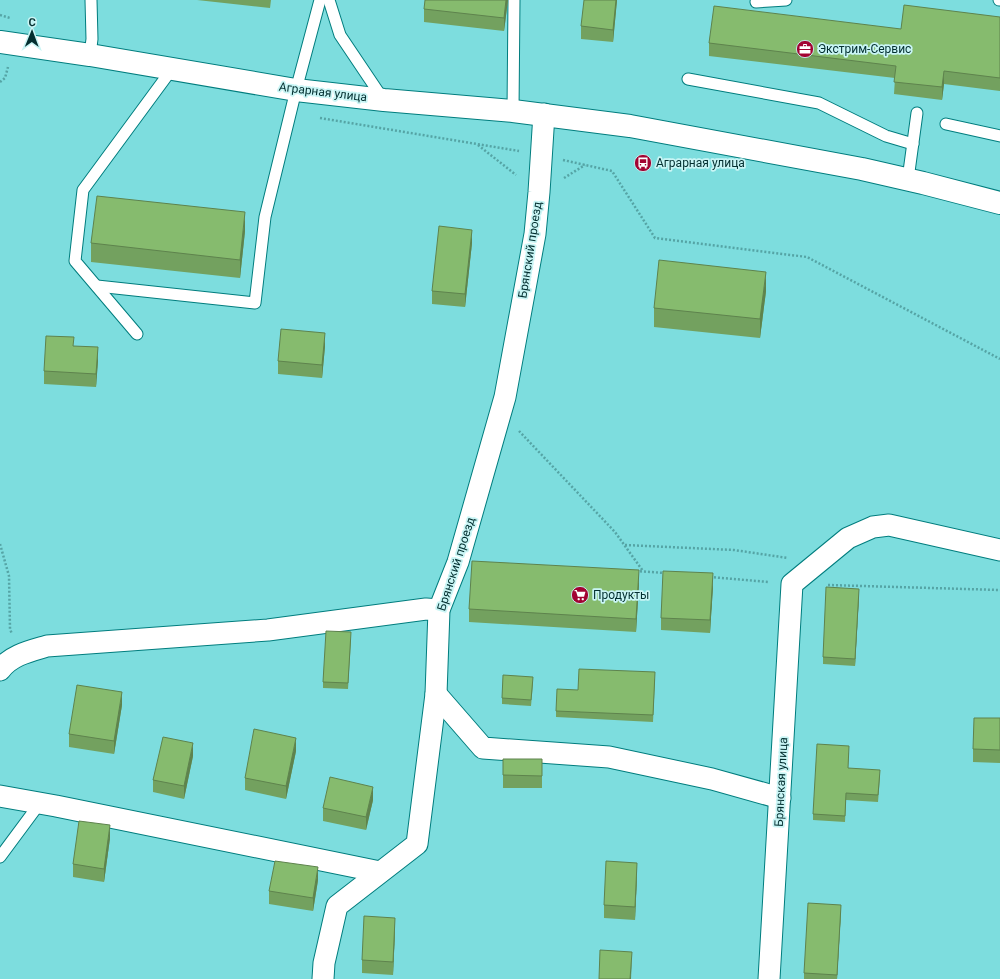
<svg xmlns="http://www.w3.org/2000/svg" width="1000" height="979" font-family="Roboto,sans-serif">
  <rect width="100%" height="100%" fill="#7dddde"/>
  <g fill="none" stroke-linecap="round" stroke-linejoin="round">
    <defs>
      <g id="service">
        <path d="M329,0L340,35L383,99"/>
        <path d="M999,0H1000"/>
        <path d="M756,2L786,0"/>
        <path d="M90,55L92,39L91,0"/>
        <path d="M688,79L819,103L886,136L913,144"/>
        <path d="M513,111L514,0"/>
        <path d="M946,124L1000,136"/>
        <path d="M908,179L917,113"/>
        <path d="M97,286L255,303L265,217L296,90L320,0"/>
        <path d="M137,334L75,261L83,190L172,69"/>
        <path d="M0,857L40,803"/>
      </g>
      <g id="minor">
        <path d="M0,670C11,655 30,651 47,646L268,630L426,609L439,610"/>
        <path d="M436,694L483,748L609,757L712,779L780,798"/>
        <path d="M0,796L56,806L380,872"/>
        <path d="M323,979L324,963L337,906L417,844L436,694L439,610L458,562L505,397L535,234L539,192L544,114"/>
        <path d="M769,979L792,584L848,538L873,527L889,525L1000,550"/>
      </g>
      <path id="tertiary" d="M0,42L90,55L296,90L384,100L513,111L630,126L862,169L923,183L1000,203"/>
    </defs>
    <use href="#service" stroke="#007d7e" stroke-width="13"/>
    <use href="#minor" stroke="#007d7e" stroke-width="23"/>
    <use href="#tertiary" stroke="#007d7e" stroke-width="24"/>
    <g stroke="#55a4a5" stroke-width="2.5" stroke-dasharray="2 2" stroke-linecap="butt">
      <path d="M0,15L10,18"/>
      <path d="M0,82L5,78L8,67"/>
      <path d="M320,118L519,151"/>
      <path d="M478,145L516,175"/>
      <path d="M563,160L612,171L655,238L807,257L1000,359"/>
      <path d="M564,178L585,165"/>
      <path d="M519,431L615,532L643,571"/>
      <path d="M0,544L9,576L10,629L12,634"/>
      <path d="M625,545L734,550L788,558"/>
      <path d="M636,571L665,573"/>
      <path d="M710,577L769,582"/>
      <path d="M828,585L1000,590"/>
    </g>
    <use href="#service" stroke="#fff" stroke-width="11"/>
    <use href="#minor" stroke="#fff" stroke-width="21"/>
    <use href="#tertiary" stroke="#fff" stroke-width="22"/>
  </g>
  <g fill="#73a15f">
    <path d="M197,0H271L270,8Z"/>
    <path d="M508,0L504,31L424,22V9Z"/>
    <path d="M617,0L613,42L581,39V26Z"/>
    <path d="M1000,17V91L944,84L942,100L894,94L895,78L709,56V43L901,29Z"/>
    <path d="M245,231L240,278L91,262V243Z"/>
    <path d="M472,243L465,307L432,304V291Z"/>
    <path d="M766,291L760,338L654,327V308Z"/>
    <path d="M74,346L98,360L96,387L44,384V371Z"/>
    <path d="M325,346L322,378L278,374V361Z"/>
    <path d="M639,583L636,632L469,622V609Z"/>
    <path d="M713,586L710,633L661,630V618Z"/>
    <path d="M859,596L855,666L823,664V657Z"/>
    <path d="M351,639L348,689L323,688V682Z"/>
    <path d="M655,679L653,722L556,717V711L578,690Z"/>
    <path d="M533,683L531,706L502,704V698Z"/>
    <path d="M122,705L114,754L69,747V734Z"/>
    <path d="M1000,718V763L973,762V749Z"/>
    <path d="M296,751L286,799L245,790V778Z"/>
    <path d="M849,752L848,768L880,777L878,802L846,800L845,822L813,820V814Z"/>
    <path d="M193,756L184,799L153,792V780Z"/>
    <rect x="503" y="759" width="39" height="29"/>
    <path d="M373,800L366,830L323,821V808Z"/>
    <path d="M110,838L104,882L73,877V864Z"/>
    <path d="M637,876L635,920L604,918V905Z"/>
    <path d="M318,880L313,911L269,904V891Z"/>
    <path d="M841,911L837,979H804V973Z"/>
    <path d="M395,931L393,975L362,973V960Z"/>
  </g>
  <g fill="#5e834d">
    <path d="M506,0H508L504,31V18Z"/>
    <path d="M616,0H617L613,42V30Z"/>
    <path d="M944,71V84L942,100V87Z"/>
    <path d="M245,212V231L240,278V260Z"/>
    <path d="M472,230V243L465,307V294Z"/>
    <path d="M766,272V291L760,338V319Z"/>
    <path d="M325,333V346L322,378V365Z"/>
    <path d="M98,347V360L96,387V374Z"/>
    <path d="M639,570V583L636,632V619Z"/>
    <path d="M713,573V586L710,633V620Z"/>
    <path d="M859,589V596L855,666V659Z"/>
    <path d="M122,692V705L114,754V741Z"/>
    <path d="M296,738V751L286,799V786Z"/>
    <path d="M193,743V756L184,799V786Z"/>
    <path d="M373,787V800L366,830V817Z"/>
    <path d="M110,825V838L104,882V869Z"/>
    <path d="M637,863V876L635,920V907Z"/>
    <path d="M318,867V880L313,911V898Z"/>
    <path d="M841,905V911L837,979V975Z"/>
    <path d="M395,918V931L393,975V962Z"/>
    <path d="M632,952L631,979H630Z"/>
  </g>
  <g fill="#86bb6e" stroke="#5e834d">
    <path d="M425,0H506L504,18L424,9Z"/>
    <path d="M584,0H616L613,30L581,26Z"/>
    <path d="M904,5L1000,17V78L944,71L942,87L894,82L896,66L709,43L714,6L901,29Z"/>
    <path d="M97,196L245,212L240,260L91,243Z"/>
    <path d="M439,226L472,230L465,294L432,291Z"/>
    <path d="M659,260L766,272L760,319L654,308Z"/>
    <path d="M281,329L325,333L322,365L278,361Z"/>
    <path d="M46,336L74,337L73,346L98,347L96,374L44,371Z"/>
    <path d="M472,561L639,570L636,619L469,609Z"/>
    <path d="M663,571L713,573L710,620L661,618Z"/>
    <path d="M826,587L859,589L855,659L823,657Z"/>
    <path d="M326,631L351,632L348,683L323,682Z"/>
    <path d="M579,669L655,672L653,715L556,711L557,689L578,690Z"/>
    <path d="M503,675L533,677L531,700L502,698Z"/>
    <path d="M77,685L122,692L114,741L69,734Z"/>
    <path d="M974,718H1000V750L973,749Z"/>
    <path d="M254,729L296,738L286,786L245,778Z"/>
    <path d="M163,737L193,743L184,786L153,780Z"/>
    <path d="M817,744L849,746L848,768L880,770L878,795L846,793L845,816L813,814Z"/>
    <path d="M503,759H542V776L503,775Z"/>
    <path d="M330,777L373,787L366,817L323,808Z"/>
    <path d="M79,821L110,825L104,869L73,864Z"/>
    <path d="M275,861L318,867L313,898L269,891Z"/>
    <path d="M606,861L637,863L635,907L604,905Z"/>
    <path d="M808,903L841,905L837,975L804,973Z"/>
    <path d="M364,916L395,918L393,962L362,960Z"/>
    <path d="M600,950L632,952L630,979H599Z"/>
  </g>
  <defs>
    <symbol id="office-disc" viewBox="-11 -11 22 22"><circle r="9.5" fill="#a20332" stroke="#c9f5f5"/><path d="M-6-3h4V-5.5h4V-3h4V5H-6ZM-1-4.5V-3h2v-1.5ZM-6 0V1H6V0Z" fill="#fff"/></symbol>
    <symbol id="bus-disc" viewBox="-11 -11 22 22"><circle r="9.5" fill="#a20332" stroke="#c9f5f5"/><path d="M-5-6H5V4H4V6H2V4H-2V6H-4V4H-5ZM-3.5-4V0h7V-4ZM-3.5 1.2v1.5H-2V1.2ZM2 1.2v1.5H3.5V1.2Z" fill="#fff"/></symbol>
    <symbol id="supermarket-disc" viewBox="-11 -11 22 22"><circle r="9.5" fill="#a20332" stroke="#c9f5f5"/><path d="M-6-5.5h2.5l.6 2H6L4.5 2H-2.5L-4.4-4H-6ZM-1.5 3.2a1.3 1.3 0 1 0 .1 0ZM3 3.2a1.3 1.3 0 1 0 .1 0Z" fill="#fff"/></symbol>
  </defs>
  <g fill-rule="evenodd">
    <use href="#office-disc" x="795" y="39" width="20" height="20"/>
    <use href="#bus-disc" x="633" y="153" width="20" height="20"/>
    <use href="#supermarket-disc" x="570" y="585" width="20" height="20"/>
  </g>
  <g text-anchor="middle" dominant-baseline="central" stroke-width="3.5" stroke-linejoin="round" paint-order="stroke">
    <g font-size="12" fill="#032f30" stroke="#c9f5f5" text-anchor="start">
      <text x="818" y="49">Экстрим-Сервис</text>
      <text x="656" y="163">Аграрная улица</text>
      <text x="593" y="595">Продукты</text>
    </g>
    <g font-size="12" fill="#032f30" stroke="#c9f5f5">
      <text transform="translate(323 92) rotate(7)">Аграрная улица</text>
      <text transform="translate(530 250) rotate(-81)">Брянский проезд</text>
      <text transform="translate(456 564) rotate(-72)">Брянский проезд</text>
      <text transform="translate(781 782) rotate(-87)">Брянская улица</text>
    </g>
  </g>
  <g transform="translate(32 32) rotate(1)" stroke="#c9f5f5" stroke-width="3" paint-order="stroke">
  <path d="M0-3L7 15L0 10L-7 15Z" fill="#032f30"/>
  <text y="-6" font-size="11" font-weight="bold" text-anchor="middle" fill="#032f30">С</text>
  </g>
</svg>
